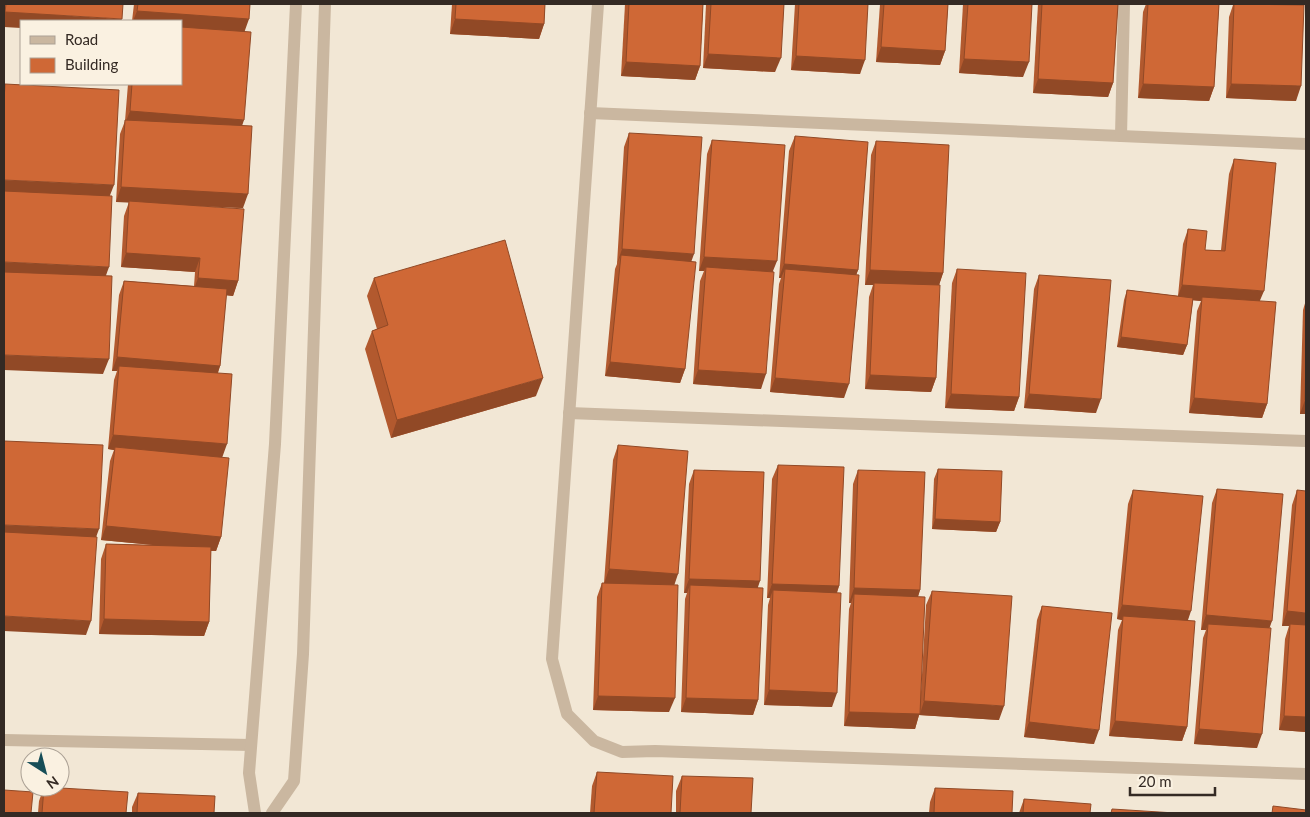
<svg xmlns="http://www.w3.org/2000/svg" width="1310" height="817" font-family="Lato,sans-serif">
  <rect width="100%" height="100%" fill="#f2e7d5"/>
  <g fill="none" stroke-linecap="round" stroke-linejoin="round">
    <g stroke="#cab7a0" stroke-width="12">
      <path d="M598,4L552,659L567,714L594,741L622,752L655,751L1306,774"/>
      <path d="M590,113L1306,144"/>
      <path d="M1121,136L1124,4"/>
      <path d="M569,413L1306,441"/>
      <path d="M4,740L251,745"/>
      <path d="M255,813L249,773L275,444L296,4"/>
      <path d="M272,813L294,781L303,654L325,4"/>
    </g>
  </g>
  <g fill="#b2592e">
    <path d="M4,4H123L4,27Z"/>
    <path d="M134,4H250L244,32L242,125L243,208L198,206L238,281L233,296L226,295L220,366L218,373L222,457L221,537L216,551H211L209,622L204,636L99,634L101,559L106,544L154,545L101,540L110,461L114,450L108,449L114,380L117,371H112L119,295L124,281L194,286L195,272L121,267L124,216L129,202H116L120,134L125,121L128,84H181V21H132Z"/>
    <path d="M452,4H545L544,24L539,39L450,34Z"/>
    <path d="M625,4H703L700,66L695,80L621,76Z"/>
    <path d="M706,4H784L775,72L703,68Z"/>
    <path d="M795,4H868L860,74L791,70Z"/>
    <path d="M880,4H948L945,51L940,65L876,62Z"/>
    <path d="M963,4H1032L1023,77L959,73Z"/>
    <path d="M1038,4H1118L1113,83L1108,97L1033,93Z"/>
    <path d="M1146,4H1219L1214,87L1209,101L1138,98L1143,12Z"/>
    <path d="M1232,4H1300L1296,101L1226,98L1229,17L1233,5Z"/>
    <path d="M629,133L691,261L685,369L680,383L605,376L615,269L617,264L624,147Z"/>
    <path d="M795,136L858,270L856,275L844,398L770,392L779,284L781,278H779L789,151Z"/>
    <path d="M712,140L773,272L761,389L693,384L700,281L704,271H699L707,154Z"/>
    <path d="M876,141L943,273L939,285L936,378L931,392L865,389L869,297L873,285H865L871,155Z"/>
    <path d="M1234,159L1260,301L1267,404L1262,418L1189,413L1197,311L1201,301L1193,300L1187,345L1183,355L1117,347L1124,300L1127,290L1178,296L1183,244L1188,229L1205,250H1221L1229,174Z"/>
    <path d="M957,269L1019,397L1014,411L945,408L952,283Z"/>
    <path d="M1039,275L1096,413L1024,408L1034,289Z"/>
    <path d="M374,278L536,396L391,438L365,349L372,331L377,329L367,296Z"/>
    <path d="M1306,300V414H1300L1303,310Z"/>
    <path d="M618,445L674,584L669,712L593,710L597,597L602,583H604L613,460Z"/>
    <path d="M778,465L839,586L837,593L832,707L764,705L768,605L770,598H767L772,479Z"/>
    <path d="M938,469L1000,522L996,532L932,529L934,479Z"/>
    <path d="M694,470L758,587V700L753,715L681,712L685,599L687,593H684L689,484Z"/>
    <path d="M858,470L920,590L918,597L921,692L926,605L932,591L999,720L919,715L915,729L844,726L849,609L851,603H849L853,484Z"/>
    <path d="M1217,489L1269,628L1257,748L1194,744L1203,638L1206,630H1201L1212,503Z"/>
    <path d="M1133,490L1188,621L1187,727L1182,741L1109,736L1118,630L1122,620L1117,619L1128,504Z"/>
    <path d="M1297,490L1306,732L1279,730L1285,639L1289,626H1282L1292,505Z"/>
    <path d="M1042,606L1094,744L1024,737L1037,620Z"/>
    <path d="M597,772L671,813H590L592,786Z"/>
    <path d="M682,776L751,813H676V791Z"/>
    <path d="M44,787L126,813H38L39,801Z"/>
    <path d="M935,788L1012,813H929L930,802Z"/>
    <path d="M138,793L214,813H132V807Z"/>
    <path d="M1024,799L1090,813H1019Z"/>
  </g>
  <g fill="#914926">
    <path d="M137,11L249,19L244,33L181,28V21H133Z"/>
    <path d="M5,12L122,19L121,21H21V28L4,27V17Z"/>
    <path d="M455,19L544,24L539,39L450,34Z"/>
    <path d="M881,47L945,51L940,65L876,62Z"/>
    <path d="M708,54L781,58L775,72L703,68Z"/>
    <path d="M796,56L865,60L860,74L791,70Z"/>
    <path d="M964,59L1029,62L1023,77L959,73Z"/>
    <path d="M626,62L700,66L695,80L621,76Z"/>
    <path d="M1038,79L1113,83L1108,97L1033,93Z"/>
    <path d="M1143,84L1214,87L1209,101L1138,98Z"/>
    <path d="M1231,84L1301,86L1296,101L1226,98Z"/>
    <path d="M130,111L244,120L239,135L125,124Z"/>
    <path d="M4,180L114,185L107,203L4,198Z"/>
    <path d="M121,187L248,194L243,208L116,202Z"/>
    <path d="M622,249L694,254L689,268L621,255L617,264Z"/>
    <path d="M126,253L200,258L195,272L121,267Z"/>
    <path d="M704,257L777,261L771,276L706,267L704,271H699Z"/>
    <path d="M4,262L109,267L104,281L4,277Z"/>
    <path d="M784,264L858,270L853,284L785,269L781,278H779Z"/>
    <path d="M870,270L943,273L938,288L874,283L873,285H865Z"/>
    <path d="M198,278L238,281L233,296L193,292Z"/>
    <path d="M1182,285L1264,291L1258,305L1202,297L1201,301L1177,299Z"/>
    <path d="M1121,337L1187,345L1183,355L1117,347Z"/>
    <path d="M4,355L109,359L103,374L4,370Z"/>
    <path d="M117,357L220,366L215,380L119,366L117,371H112Z"/>
    <path d="M610,362L685,369L680,383L605,376Z"/>
    <path d="M698,370L766,374L761,389L693,384Z"/>
    <path d="M870,375L936,378L931,392L865,389Z"/>
    <path d="M543,378L536,396L391,438L397,420Z"/>
    <path d="M775,378L849,384L844,398L770,392Z"/>
    <path d="M951,394L1019,397L1014,411L945,408Z"/>
    <path d="M1029,394L1101,399L1096,413L1024,408Z"/>
    <path d="M1194,398L1267,404L1262,418L1189,413Z"/>
    <path d="M1305,400H1306V414H1300Z"/>
    <path d="M113,435L227,444L222,458L115,447L114,450L108,449Z"/>
    <path d="M935,519L1000,522L996,532L932,529Z"/>
    <path d="M4,525L99,529L94,543L4,540Z"/>
    <path d="M106,526L221,537L216,551L101,540Z"/>
    <path d="M609,569L678,574L673,589L604,584Z"/>
    <path d="M689,579L760,581L755,596L690,585L687,593H684Z"/>
    <path d="M772,584L839,586L834,600L773,590L770,598H767Z"/>
    <path d="M854,588L920,590L915,605L854,594L851,603H849Z"/>
    <path d="M1122,605L1191,611L1186,626L1123,616L1122,620L1117,619Z"/>
    <path d="M1287,611L1306,613V628L1290,624L1289,626H1282Z"/>
    <path d="M1206,615L1272,621L1267,635L1208,624L1206,630H1201Z"/>
    <path d="M4,616L91,621L86,635L4,631Z"/>
    <path d="M104,619L209,622L204,636L99,634Z"/>
    <path d="M769,690L837,693L832,707L764,705Z"/>
    <path d="M598,696L675,698L669,712L593,710Z"/>
    <path d="M686,698L758,700L753,715L681,712Z"/>
    <path d="M924,701L1004,706L999,720L919,715L915,729L844,726L849,712L920,714Z"/>
    <path d="M1284,716L1306,717V732L1279,730Z"/>
    <path d="M1115,721L1187,727L1182,741L1109,736Z"/>
    <path d="M1029,722L1099,730L1094,744L1024,737Z"/>
    <path d="M1199,729L1262,734L1257,748L1194,744Z"/>
  </g>
  <g fill="#cf6836" stroke="#914926">
    <path d="M6,4H123L122,19L5,12Z"/>
    <path d="M138,4H250L249,19L137,11Z"/>
    <path d="M456,4H545L544,24L455,19Z"/>
    <path d="M629,4H703L700,66L626,62Z"/>
    <path d="M711,4H784L781,58L708,54Z"/>
    <path d="M799,4H868L865,60L796,56Z"/>
    <path d="M884,4H948L945,51L881,47Z"/>
    <path d="M968,4H1032L1029,62L964,59Z"/>
    <path d="M1042,4H1118L1113,83L1038,79Z"/>
    <path d="M1148,4H1219L1214,87L1143,84Z"/>
    <path d="M1234,4L1304,5L1301,86L1231,84Z"/>
    <path d="M181,27L251,32L244,120L130,111L132,84H181Z"/>
    <path d="M5,84L119,90L114,185L4,180V101Z"/>
    <path d="M125,120L252,126L248,194L121,187Z"/>
    <path d="M629,133L702,137L694,254L622,249Z"/>
    <path d="M795,136L868,142L858,270L784,264Z"/>
    <path d="M712,140L785,145L777,261L704,257Z"/>
    <path d="M876,141L949,145L943,273L870,270Z"/>
    <path d="M1234,159L1276,163L1264,291L1182,285L1188,229L1207,231L1205,250L1225,251Z"/>
    <path d="M4,191L112,196L109,267L4,262Z"/>
    <path d="M129,201L244,209L238,281L198,278L200,258L126,253Z"/>
    <path d="M505,240L543,378L397,420L372,331L388,325L374,278Z"/>
    <path d="M621,255L696,262L685,369L610,362Z"/>
    <path d="M706,267L774,272L766,374L698,370Z"/>
    <path d="M785,269L859,275L849,384L775,378Z"/>
    <path d="M957,269L1026,273L1019,397L951,394Z"/>
    <path d="M4,272L112,276L109,359L4,355Z"/>
    <path d="M1039,275L1111,280L1101,399L1029,394Z"/>
    <path d="M124,281L227,289L220,366L117,357Z"/>
    <path d="M874,283L940,285L936,378L870,375Z"/>
    <path d="M1127,290L1193,298L1187,345L1121,337Z"/>
    <path d="M1202,297L1276,302L1267,404L1194,398Z"/>
    <path d="M1306,355V400H1305Z"/>
    <path d="M119,366L232,374L227,444L113,435Z"/>
    <path d="M4,441L103,445L99,529L4,525Z"/>
    <path d="M618,445L688,451L678,574L609,569Z"/>
    <path d="M115,447L229,458L221,537L106,526Z"/>
    <path d="M778,465L844,467L839,586L772,584Z"/>
    <path d="M938,469L1002,471L1000,522L935,519Z"/>
    <path d="M694,470L764,472L760,581L689,579Z"/>
    <path d="M858,470L925,472L920,590L854,588Z"/>
    <path d="M1217,489L1283,494L1272,621L1206,615Z"/>
    <path d="M1133,490L1203,496L1191,611L1122,605Z"/>
    <path d="M1297,490L1306,491V613L1287,611Z"/>
    <path d="M4,532L97,537L91,621L4,616Z"/>
    <path d="M106,544L211,547L209,622L104,619Z"/>
    <path d="M602,583L678,585L675,698L598,696Z"/>
    <path d="M690,585L763,588L758,700L686,698Z"/>
    <path d="M773,590L841,593L837,693L769,690Z"/>
    <path d="M932,591L1012,596L1004,706L924,701Z"/>
    <path d="M854,594L925,597L920,714L849,712Z"/>
    <path d="M1042,606L1112,613L1099,730L1029,722Z"/>
    <path d="M1123,616L1195,621L1187,727L1115,721Z"/>
    <path d="M1208,624L1271,628L1262,734L1199,729Z"/>
    <path d="M1290,624L1306,625V717L1284,716Z"/>
    <path d="M597,772L673,776L671,813H594Z"/>
    <path d="M682,776L753,778L751,813H680Z"/>
    <path d="M44,787L128,792L126,813H42Z"/>
    <path d="M935,788L1013,791L1012,813H934Z"/>
    <path d="M4,790L33,792L31,813H4Z"/>
    <path d="M138,793L215,796L214,813H137Z"/>
    <path d="M1024,799L1091,804L1090,813H1023Z"/>
    <path d="M1273,806L1306,810V813H1272Z"/>
    <path d="M1112,809L1175,813H1111Z"/>
  </g>
  <rect width="1310" height="817" fill="none" stroke="#342a24" stroke-width="10"/>
  <rect x="20" y="20" width="162" height="65" fill="#faf1e1" stroke="#aba195"/>
  <rect x="30" y="36" width="25" height="8" fill="#cab7a0" stroke="#aba195"/>
  <text x="65" y="45" font-size="15" fill="#342a24">Road</text>
  <rect x="30" y="58" width="25" height="15" fill="#cf6836" stroke="#aba195"/>
  <text x="65" y="70" font-size="15" fill="#342a24">Building</text>
  <g transform="translate(45 772) rotate(144)"><circle r="24" fill="#faf1e1" stroke="#aba195"/>
  <path d="M0-4L9 19L0 12L-9 19Z" fill="#174e58"/>
  <text y="-8" font-size="14" font-weight="bold" text-anchor="middle" fill="#342a24">N</text>
  </g>
  <path d="M1130 787v8h85v-8" fill="none" stroke="#342a24" stroke-width="2.5"/>
  <text x="1138" y="787" font-size="15" fill="#342a24" stroke="#faf1e1" stroke-width="4" paint-order="stroke">20 m</text>
</svg>
